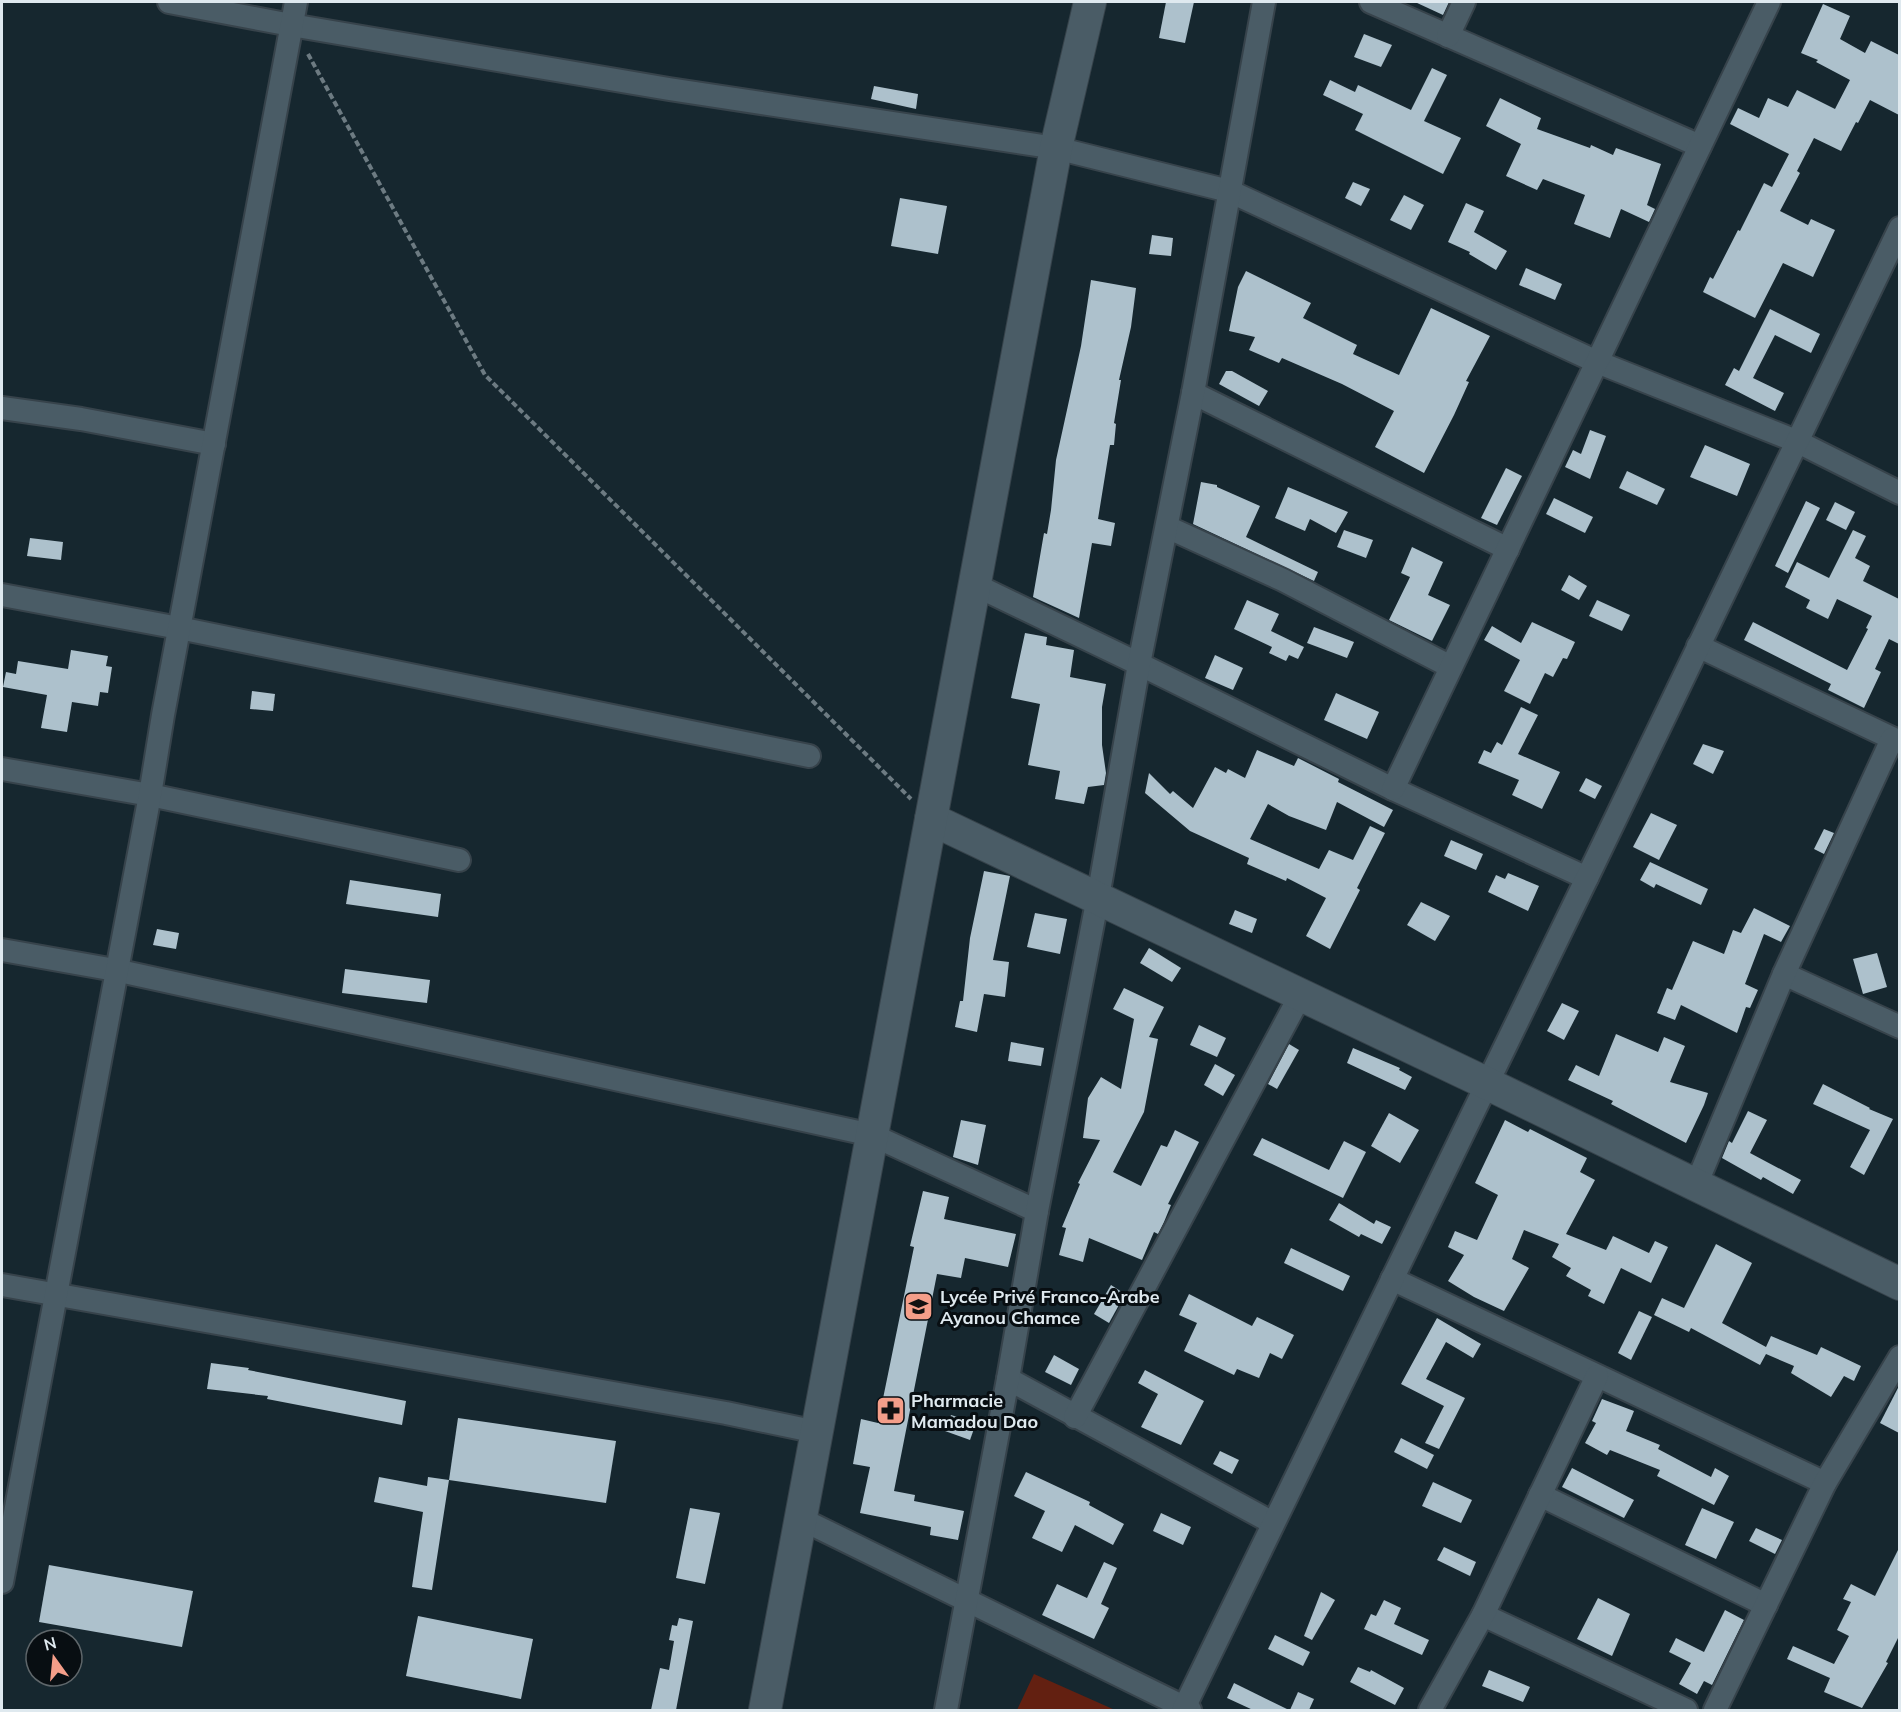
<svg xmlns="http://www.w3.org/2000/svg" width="1901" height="1712" font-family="Mulish,sans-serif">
  <rect width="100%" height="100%" fill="#16272f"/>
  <path fill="#632011" d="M1034,1674L1115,1710H1017Z"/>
  <g fill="#adc1cc">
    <path d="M1166,2H1194L1185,43L1159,38Z"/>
    <path d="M1415,2H1449L1443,15Z"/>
    <path d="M1823,4L1850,16L1840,39L1865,53L1871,41L1899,55V115L1870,100L1858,123L1856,122L1841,151L1814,138L1797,171L1800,173L1780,211L1808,225L1811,219L1835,230L1813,277L1783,263L1755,318L1703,292L1710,277L1713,279L1738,230L1740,231L1764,183L1772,187L1789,154L1730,124L1738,108L1759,118L1768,98L1788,107L1797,90L1835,109L1850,80L1816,62L1818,60L1801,53Z"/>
    <path d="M1364,34L1392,45L1381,67L1354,57Z"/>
    <path d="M1432,68L1447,75L1424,121L1461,138L1443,174L1355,130L1363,114L1323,95L1330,80L1355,92L1358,85L1411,110Z"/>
    <path d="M874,86L918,94L916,109L871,99Z"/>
    <path d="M1500,98L1541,118L1537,129L1590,148L1591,145L1613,155L1616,148L1661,164L1647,205L1655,209L1649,222L1621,209L1610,238L1574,224L1585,195L1543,179L1537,190L1506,176L1521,144L1486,126Z"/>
    <path d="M1353,182L1370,189L1361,206L1345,198Z"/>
    <path d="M1404,195L1424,205L1411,230L1390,220Z"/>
    <path d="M900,198L947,206L938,254L891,246Z"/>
    <path d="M1466,203L1484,211L1474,232L1507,251L1496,270L1469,254L1470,252L1448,242Z"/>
    <path d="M1152,235L1173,238L1171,256L1149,254Z"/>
    <path d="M1526,268L1562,284L1555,300L1519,285Z"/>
    <path d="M1246,271L1311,303L1303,318L1357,345L1353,354L1399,375L1431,308L1490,336L1466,381L1469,382L1454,415L1424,473L1375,447L1394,411L1342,384L1282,358L1279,363L1249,350L1255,337L1229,331L1238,287Z"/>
    <path d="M1091,280L1136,288L1131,327L1119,380H1121L1114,423L1116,424L1114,445H1110L1098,519L1115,523L1111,546L1092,543L1079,618L1033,597L1044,533L1047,534L1051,510L1056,460L1081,346Z"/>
    <path d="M1770,309L1820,334L1811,353L1775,335L1753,378L1784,393L1775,411L1725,385L1734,368L1739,371Z"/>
    <path d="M1226,371H1232L1268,391L1259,406L1219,384Z"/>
    <path d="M1590,430L1606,436L1590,479L1565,467L1573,450L1581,454Z"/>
    <path d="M1705,445L1750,464L1737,496L1690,477Z"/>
    <path d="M1506,468L1522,476L1497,525L1481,518Z"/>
    <path d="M1627,471L1665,489L1657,505L1619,488Z"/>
    <path d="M1201,482L1217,485V487L1260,506L1246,537L1318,572L1314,581L1193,524Z"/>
    <path d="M1288,487L1348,512L1336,533L1310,519L1305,531L1275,518Z"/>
    <path d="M1554,498L1593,517L1585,533L1546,514Z"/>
    <path d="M1806,501L1820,508L1788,573L1775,566Z"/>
    <path d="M1835,502L1855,512L1846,530L1826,520Z"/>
    <path d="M1344,530L1373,540L1366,558L1337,547Z"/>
    <path d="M1853,530L1866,536L1855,558L1870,566L1863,581L1899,599V644L1889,639L1875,669L1881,672L1864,708L1828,690L1831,684L1744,640L1753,622L1847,670L1868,629L1866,628L1872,616L1837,599L1828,619L1806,608L1810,600L1785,587L1797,562L1829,578Z"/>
    <path d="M30,538L63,542L61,560L27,556Z"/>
    <path d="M1412,547L1443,562L1428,595L1450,605L1432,641L1389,620L1410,577L1401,573Z"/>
    <path d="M1569,575L1587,586L1579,600L1561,590Z"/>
    <path d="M1247,600L1279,614L1271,631L1304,647L1298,659L1289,655L1286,661L1269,653L1272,647L1234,629Z"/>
    <path d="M1597,600L1630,615L1622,631L1589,616Z"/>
    <path d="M1532,622L1575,642L1567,659L1563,658L1553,677L1545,673L1530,704L1504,691L1520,660L1484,640L1492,626L1521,643Z"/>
    <path d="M1314,627L1354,642L1347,658L1307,643Z"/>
    <path d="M1025,633L1047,637L1046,645L1074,650L1070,677L1106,684L1102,707V745L1106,773L1104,785L1088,787L1084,804L1055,799L1060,771L1028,765L1040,704L1011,698Z"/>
    <path d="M71,650L108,656L106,666L112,667L108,693L100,692L98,706L72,702L67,732L41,728L47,695L3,687L6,672L16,674L18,661L68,669Z"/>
    <path d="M1215,655L1243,668L1233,690L1205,678Z"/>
    <path d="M252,691L275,694L273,711L250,709Z"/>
    <path d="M1336,693L1379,712L1367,739L1324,720Z"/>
    <path d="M1521,707L1538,715L1518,754L1560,772L1542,809L1512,795L1519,780L1478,763L1484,750L1491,753L1497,742L1502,745Z"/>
    <path d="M1703,744L1724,751L1713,774L1693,764Z"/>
    <path d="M1257,750L1294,766L1298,758L1339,779L1338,782L1393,810L1384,827L1337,802L1326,830L1289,816L1268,804L1250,839L1319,869L1329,850L1353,860L1370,826L1385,833L1357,888L1360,890L1330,949L1306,936L1326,898L1287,878L1286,881L1247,864L1249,858L1190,831L1145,793L1149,773L1170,794L1173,791L1193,808L1215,767L1226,773L1228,769L1245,778Z"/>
    <path d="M1586,778L1602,786L1595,799L1579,791Z"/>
    <path d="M1651,813L1677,825L1659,860L1633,847Z"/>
    <path d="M1824,829L1834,833L1824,854L1814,849Z"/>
    <path d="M1451,840L1483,854L1476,870L1444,856Z"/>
    <path d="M1650,862L1708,889L1701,905L1656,884L1654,888L1640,880Z"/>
    <path d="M984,871L1010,876L993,960L1009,962L1005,997L984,994L977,1032L955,1027L960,1001H963L970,938Z"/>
    <path d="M1508,873L1539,886L1528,911L1488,892L1496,875L1505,879Z"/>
    <path d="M350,880L441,894L438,917L346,904Z"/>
    <path d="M1421,902L1450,916L1435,941L1407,925Z"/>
    <path d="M1754,908L1790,926L1781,942L1764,934L1745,984L1758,990L1750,1008L1746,1007L1737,1033L1681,1005L1675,1020L1657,1013L1667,988L1672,990L1693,941L1724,954L1733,930L1741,933Z"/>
    <path d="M1235,910L1257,919L1252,933L1229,924Z"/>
    <path d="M1035,913L1067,919L1060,954L1027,947Z"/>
    <path d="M157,929L179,933L176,949L153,945Z"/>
    <path d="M1149,948L1181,968L1172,982L1140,963Z"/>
    <path d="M1877,953L1887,987L1863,994L1853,959Z"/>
    <path d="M345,969L430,980L427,1003L342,993Z"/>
    <path d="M1124,988L1164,1007L1149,1037L1158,1039L1144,1112L1113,1172L1141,1186L1161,1145L1167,1147L1175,1130L1199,1142L1168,1204L1171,1205L1164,1222L1158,1234L1154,1232L1142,1260L1089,1238L1083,1262L1059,1255L1066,1228L1062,1227L1080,1184L1078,1183L1100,1140L1083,1138L1088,1098L1101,1077L1121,1089L1134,1019L1113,1009Z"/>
    <path d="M1562,1003L1579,1011L1564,1040L1547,1031Z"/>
    <path d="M1199,1025L1226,1038L1217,1057L1190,1045Z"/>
    <path d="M1616,1034L1658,1052L1664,1037L1685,1046L1670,1082L1708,1093L1704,1105L1686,1143L1611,1104L1613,1101L1568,1080L1576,1065L1599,1076Z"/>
    <path d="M1011,1042L1044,1048L1041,1066L1008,1061Z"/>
    <path d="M1289,1044L1299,1050L1277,1089L1268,1084Z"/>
    <path d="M1353,1048L1400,1068L1399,1070L1412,1077L1405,1090L1347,1063Z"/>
    <path d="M1215,1064L1235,1075L1223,1096L1204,1085Z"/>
    <path d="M1823,1084L1870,1108L1869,1109L1893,1119L1864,1175L1850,1167L1870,1130L1813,1104Z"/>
    <path d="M1748,1111L1767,1120L1750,1153L1801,1180L1793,1194L1763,1177L1761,1180L1722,1158L1729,1141L1732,1143Z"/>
    <path d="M1389,1113L1419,1130L1400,1163L1371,1146Z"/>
    <path d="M961,1120L986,1125L978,1165L953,1157Z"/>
    <path d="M1505,1120L1528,1132L1530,1129L1587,1158L1580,1172L1595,1180L1566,1234L1606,1250L1613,1236L1649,1253L1655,1241L1668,1247L1651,1283L1621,1268L1604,1304L1588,1296L1591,1290L1566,1276L1571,1268L1552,1257L1559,1244L1524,1230L1512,1259L1529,1268L1504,1311L1474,1297L1448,1281L1464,1255L1448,1247L1455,1231L1477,1240L1498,1195L1475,1183Z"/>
    <path d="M1262,1138L1329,1170L1344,1141L1366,1152L1343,1198L1253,1155Z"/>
    <path d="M923,1191L949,1197L944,1219L1016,1234L1008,1267L965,1258L961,1278L937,1274L894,1491L915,1495L914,1501L964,1511L958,1540L930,1535L931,1527L860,1513L870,1467L853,1464L861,1419L878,1423L914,1247L910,1246Z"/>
    <path d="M1339,1203L1374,1224L1376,1220L1391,1227L1382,1244L1361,1234L1359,1237L1329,1220Z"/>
    <path d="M1716,1244L1752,1263L1722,1323L1766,1347L1771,1336L1817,1355L1821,1347L1861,1366L1854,1381L1844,1376L1831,1397L1791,1373L1794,1366L1766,1354L1760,1365L1691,1328L1689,1332L1654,1315L1662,1298L1684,1308Z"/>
    <path d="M1291,1248L1350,1276L1343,1291L1284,1263Z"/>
    <path d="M1111,1285L1125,1294L1109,1323L1094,1314Z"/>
    <path d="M1189,1294L1252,1326L1257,1317L1294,1335L1282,1359L1270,1353L1259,1378L1237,1369L1234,1375L1184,1351L1197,1323L1179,1315Z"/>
    <path d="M1639,1311L1652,1317L1631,1360L1618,1353Z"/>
    <path d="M1437,1318L1481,1344L1473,1358L1446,1342L1426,1379L1465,1398L1439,1449L1425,1443L1444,1406L1401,1384Z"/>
    <path d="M1054,1355L1079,1369L1071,1385L1045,1372Z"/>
    <path d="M211,1363L249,1368L248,1370L406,1401L402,1425L267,1399L268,1396L207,1389Z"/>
    <path d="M1145,1370L1204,1401L1181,1445L1141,1427L1158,1394L1138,1383Z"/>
    <path d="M1899,1386V1433L1880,1423Z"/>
    <path d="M1602,1399L1634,1411L1626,1431L1660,1445L1658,1449L1711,1477L1715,1468L1729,1476L1714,1505L1657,1476L1660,1470L1610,1450L1607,1455L1585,1443L1596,1423L1592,1421Z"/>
    <path d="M951,1415L976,1423L970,1440L945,1431Z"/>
    <path d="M458,1418L616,1441L606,1503L449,1480Z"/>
    <path d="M1401,1438L1434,1455L1427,1469L1394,1452Z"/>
    <path d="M1220,1451L1239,1460L1232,1474L1213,1464Z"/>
    <path d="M1572,1468L1634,1500L1624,1518L1562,1487Z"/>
    <path d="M1026,1472L1090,1502L1089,1505L1124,1524L1113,1545L1075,1525L1062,1552L1032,1538L1045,1511L1014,1496Z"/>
    <path d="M379,1477L427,1486L428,1477L449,1480L432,1590L412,1587L423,1512L374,1502Z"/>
    <path d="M1433,1482L1472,1500L1461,1523L1422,1506Z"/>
    <path d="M690,1508L720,1513L705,1584L676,1578Z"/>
    <path d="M1702,1508L1734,1522L1716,1559L1685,1545Z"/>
    <path d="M1161,1513L1191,1527L1183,1545L1153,1531Z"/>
    <path d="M1756,1528L1782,1540L1775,1554L1749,1541Z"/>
    <path d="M1444,1547L1476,1562L1470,1576L1437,1560Z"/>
    <path d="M1899,1548V1636L1886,1662L1888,1663L1862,1708L1824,1692L1830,1678L1787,1659L1793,1646L1834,1664L1849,1636L1837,1630L1851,1602L1843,1599L1851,1584L1875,1596Z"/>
    <path d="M1104,1562L1117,1568L1101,1604L1109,1608L1094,1639L1042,1615L1057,1584L1087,1598Z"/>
    <path d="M49,1565L193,1591L182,1647L39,1622Z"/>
    <path d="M1321,1592L1335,1600L1312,1640L1304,1636Z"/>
    <path d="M1598,1598L1630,1614L1612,1656L1577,1639Z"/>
    <path d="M1384,1600L1401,1608L1394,1624L1429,1640L1422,1655L1364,1629L1371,1614L1376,1616Z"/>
    <path d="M1725,1610L1744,1620L1712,1685L1704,1681L1697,1694L1679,1684L1691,1663L1669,1652L1676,1638L1704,1652Z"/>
    <path d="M418,1616L533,1639L521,1699L406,1676Z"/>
    <path d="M679,1618L693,1621L676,1710H651L660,1668L669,1670L674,1641L669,1640L672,1625L677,1626Z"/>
    <path d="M1275,1635L1310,1652L1303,1666L1268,1649Z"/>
    <path d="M1358,1667L1370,1672L1371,1670L1404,1688L1395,1705L1350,1682Z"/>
    <path d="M1489,1670L1530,1687L1523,1702L1482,1686Z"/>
    <path d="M1234,1683L1289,1710H1253L1227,1698Z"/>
    <path d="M1298,1692L1314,1699L1309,1710H1290Z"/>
  </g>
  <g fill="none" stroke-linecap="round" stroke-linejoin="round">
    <defs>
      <g id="street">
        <path d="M169,2L291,25L669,89L1056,148L1229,191L1597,362L1796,441L1900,493"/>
        <path d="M1371,2L1700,146"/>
        <path d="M1448,36L1464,2"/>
        <path d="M1193,393L1508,549"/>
        <path d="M2,408L81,419L214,444"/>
        <path d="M1167,527L1283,580L1451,667"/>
        <path d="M975,585L1139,664L1393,789L1587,878"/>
        <path d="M2,595L179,628L809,756"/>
        <path d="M1698,646L1900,742"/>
        <path d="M2,769L150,795L459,860"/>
        <path d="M1393,789L1769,2"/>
        <path d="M2,950L115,970L872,1135L1037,1211"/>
        <path d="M1784,974L1900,1027"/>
        <path d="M1696,1185L1784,974L1892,739"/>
        <path d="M1392,1279L1825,1483"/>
        <path d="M2,1285L726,1413L817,1432"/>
        <path d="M1008,1379L1273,1523"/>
        <path d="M1075,1417L1301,994"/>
        <path d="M1540,1495L1766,1605"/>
        <path d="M801,1519L1190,1710"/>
        <path d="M2,1582L150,795L163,715L296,2"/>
        <path d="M1483,1615L1686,1710"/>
        <path d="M1184,1708L1587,878L1900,228"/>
        <path d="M946,1710L1008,1379L1037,1211L1098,897L1139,664L1193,393L1264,2"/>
        <path d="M1430,1710L1483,1615L1597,1376"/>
        <path d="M1715,1710L1825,1483L1900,1357"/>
      </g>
      <g id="secondary">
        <path d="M931,819L1486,1083L1900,1284"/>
        <path d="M765,1710L1056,148L1090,2"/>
      </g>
    </defs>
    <use href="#street" stroke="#37434b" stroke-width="26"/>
    <use href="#secondary" stroke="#37434b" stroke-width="34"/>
    <path stroke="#6d7b82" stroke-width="4" stroke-dasharray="6 3" stroke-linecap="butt" d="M308,54L485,375L911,799"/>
    <use href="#street" stroke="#4a5c66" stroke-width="22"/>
    <use href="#secondary" stroke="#4a5c66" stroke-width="32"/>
  </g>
  <defs>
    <symbol id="school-square" viewBox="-11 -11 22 22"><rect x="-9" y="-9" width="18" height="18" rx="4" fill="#f49e89" stroke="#080e12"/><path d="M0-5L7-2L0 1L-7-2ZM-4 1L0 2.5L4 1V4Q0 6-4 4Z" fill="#111"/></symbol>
    <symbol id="pharmacy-square" viewBox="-11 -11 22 22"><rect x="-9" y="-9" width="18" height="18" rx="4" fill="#f49e89" stroke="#080e12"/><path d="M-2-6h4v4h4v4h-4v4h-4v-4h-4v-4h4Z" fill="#111"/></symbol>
  </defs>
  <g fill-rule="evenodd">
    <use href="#school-square" x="902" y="1290" width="33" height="33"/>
    <use href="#pharmacy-square" x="874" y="1394" width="33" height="33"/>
  </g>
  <g text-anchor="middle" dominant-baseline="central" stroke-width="6" stroke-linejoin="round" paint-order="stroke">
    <g font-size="18" font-weight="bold" fill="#dfe9ef" stroke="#080e12" text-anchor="start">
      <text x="940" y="1296">Lycée Privé Franco-Arabe<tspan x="940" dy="21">Ayanou Chamce</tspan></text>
      <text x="911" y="1400">Pharmacie<tspan x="911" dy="21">Mamadou Dao</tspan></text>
    </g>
  </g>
  <rect width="1901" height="1712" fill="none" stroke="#dfe9ef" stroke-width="6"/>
  <g transform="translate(54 1658) rotate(345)"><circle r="28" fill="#080e12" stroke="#5e666a" stroke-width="1.5"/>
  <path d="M0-4.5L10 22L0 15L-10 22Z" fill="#f49e89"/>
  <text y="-9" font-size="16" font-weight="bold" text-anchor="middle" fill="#dfe9ef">N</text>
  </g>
</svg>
